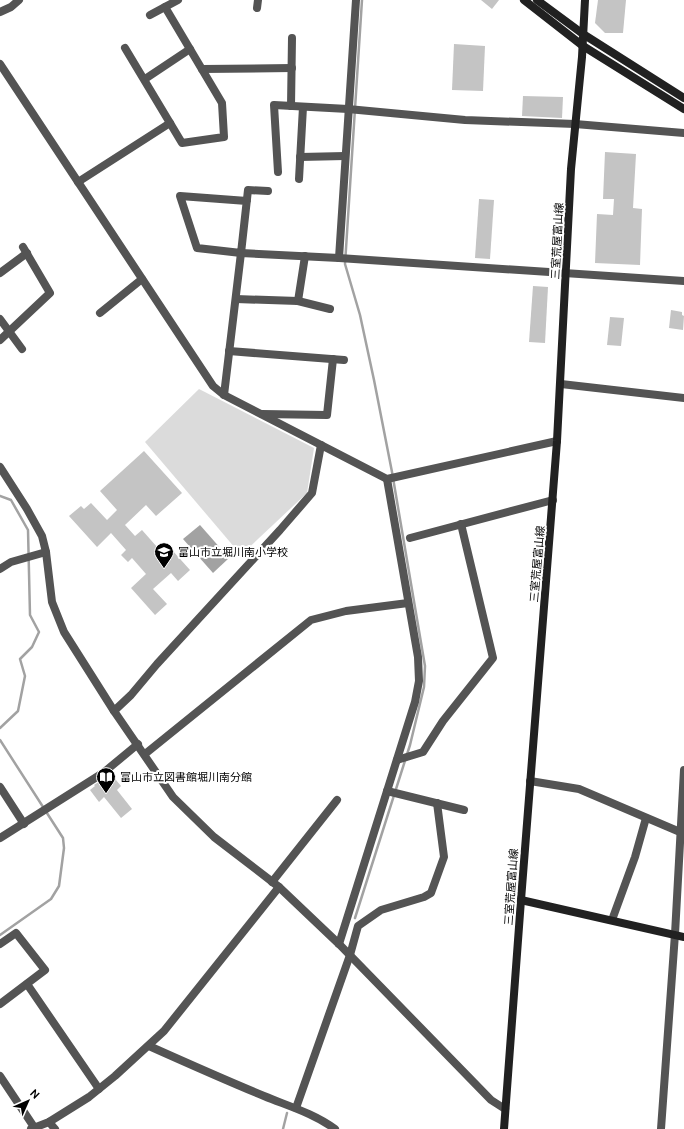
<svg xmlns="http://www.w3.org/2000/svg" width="684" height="1129" font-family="Ubuntu,'Noto Sans JP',sans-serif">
  <rect width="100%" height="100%" fill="#fff"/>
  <path fill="#dbdbdb" d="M199,389L314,448L307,493L241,555L145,442Z"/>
  <path fill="#a2a2a2" d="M200,525L229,558L213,573L183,539Z"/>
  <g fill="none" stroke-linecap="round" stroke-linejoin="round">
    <g stroke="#a2a2a2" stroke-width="2.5">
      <path d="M0,496L11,500L28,530L30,615L39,632L32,647L20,659L25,676L18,711L0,728"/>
      <path d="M0,740L63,838L64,848L59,886L51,899L0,935"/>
      <path d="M355,918L410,745L424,687L425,666L392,472L374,380L360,315L345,264L362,0"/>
      <path d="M283,1129L287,1113"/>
    </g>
  </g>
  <g fill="#c4c4c4">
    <path d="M481,0H499L492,9Z"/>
    <path d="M598,0H626L623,33H605L595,23Z"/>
    <path d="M454,44L485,46L483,91L452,90Z"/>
    <path d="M523,96L563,97L562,118L522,116Z"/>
    <path d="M605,152L636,154L633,208L642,209L640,265L595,263L597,214L613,215L614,199H603Z"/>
    <path d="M479,199L494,200L490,259L475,258Z"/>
    <path d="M533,286L548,287L545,343L529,342Z"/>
    <path d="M671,310L682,312V315L684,316L683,330L669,328Z"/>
    <path d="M610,317L624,318L621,346L607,345Z"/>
    <path d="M144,451L182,493L156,516L146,505L125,525L135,536L142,530L165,556L172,550L190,570L178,581L171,573L153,589L167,604L155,615L131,588L146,574L132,558L128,562L121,555L126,550L111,533L97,547L69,516L81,506L84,509L91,503L107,520L117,510L100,491Z"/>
    <path d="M111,774L121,786L117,790L132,809L121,818L104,797L99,802L90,790L95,786L94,785Z"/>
  </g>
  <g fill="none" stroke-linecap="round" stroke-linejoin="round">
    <g stroke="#545454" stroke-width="8">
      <path d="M257,8L258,0"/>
      <path d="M0,12L11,7L19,0"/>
      <path d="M150,15L178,0"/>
      <path d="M125,48L182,143L224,137L222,103L165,7"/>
      <path d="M0,64L213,386L224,395L387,479L557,441"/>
      <path d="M202,69L292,68"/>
      <path d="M145,79L190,49"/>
      <path d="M291,106L292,38"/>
      <path d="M300,157L345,156"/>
      <path d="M278,172L274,105L348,109L465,120L575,124L684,133"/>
      <path d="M299,179L303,107"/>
      <path d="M78,182L170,123"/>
      <path d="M247,201L180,196L197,248L241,253L248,190L268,191"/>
      <path d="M339,258L356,0"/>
      <path d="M0,273L27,253"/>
      <path d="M236,299L298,301L330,309"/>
      <path d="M298,301L305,256"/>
      <path d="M100,313L142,279"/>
      <path d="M0,319L22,349"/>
      <path d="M0,340L50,293L23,247"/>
      <path d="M229,351L344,360"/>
      <path d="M561,384L684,398"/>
      <path d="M224,395L241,253L339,258L684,281"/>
      <path d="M262,414L327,415L333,359"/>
      <path d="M0,467L27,509L42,536L46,552L52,602L64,632L114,711L173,797L214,837L279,887L339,944L491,1100L505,1109"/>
      <path d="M410,538L553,500"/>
      <path d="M0,569L11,562L46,552"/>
      <path d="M114,711L131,695L157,664L280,530L312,493L321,445"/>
      <path d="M145,754L311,620L346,611L408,603"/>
      <path d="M397,760L423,752L443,721L493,658L461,524"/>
      <path d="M530,781L579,789L680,832"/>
      <path d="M0,787L24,824"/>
      <path d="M387,791L464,810"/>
      <path d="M0,838L103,773L138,744"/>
      <path d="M272,882L337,800"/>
      <path d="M612,920L635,857L646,818"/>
      <path d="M0,944L16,933L45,970L0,1004"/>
      <path d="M339,944L415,702L419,681L418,657L387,479"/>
      <path d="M27,984L99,1089"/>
      <path d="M149,1046C187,1063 225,1080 264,1096C288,1106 313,1113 335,1129"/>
      <path d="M0,1076L34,1127"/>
      <path d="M296,1108L350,955L358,926L381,910L424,897L431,893L444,857L437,803"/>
      <path d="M49,1122L55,1129"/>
      <path d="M31,1129L49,1122L89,1097L115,1076L164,1031L279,887"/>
      <path d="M661,1129L675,934L684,770"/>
    </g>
    <g stroke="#212121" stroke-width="8">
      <path d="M524,0L583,46L684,109"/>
      <path d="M537,0L583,34L684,98"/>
      <path d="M521,900L684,937"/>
      <path d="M504,1129L521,900L557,441L571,169L582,57L585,0"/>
    </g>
  </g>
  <defs>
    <symbol id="school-pin" viewBox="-11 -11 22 30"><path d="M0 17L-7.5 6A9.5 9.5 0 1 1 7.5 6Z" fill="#000" stroke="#fff"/><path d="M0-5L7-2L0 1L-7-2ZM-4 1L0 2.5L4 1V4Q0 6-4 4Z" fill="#fff"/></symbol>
    <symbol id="library-pin" viewBox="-11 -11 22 30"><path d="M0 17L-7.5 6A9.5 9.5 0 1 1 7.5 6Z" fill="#000" stroke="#fff"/><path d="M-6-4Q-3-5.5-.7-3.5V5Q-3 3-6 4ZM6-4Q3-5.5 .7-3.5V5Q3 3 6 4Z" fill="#fff"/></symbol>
  </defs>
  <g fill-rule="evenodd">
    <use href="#school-pin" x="153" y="541" width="22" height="30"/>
    <use href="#library-pin" x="95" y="766" width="22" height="30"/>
  </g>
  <g text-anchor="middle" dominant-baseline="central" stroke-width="4" stroke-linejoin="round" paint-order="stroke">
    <g font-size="11" fill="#000" stroke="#fff">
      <text transform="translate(557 241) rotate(-87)">三室荒屋富山線</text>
      <text transform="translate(537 564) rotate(-85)">三室荒屋富山線</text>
      <text transform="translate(511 887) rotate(-86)">三室荒屋富山線</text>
    </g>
    <g font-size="11" fill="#000" stroke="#fff" text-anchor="start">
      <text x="178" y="552">富山市立堀川南小学校</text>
      <text x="120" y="777">富山市立図書館堀川南分館</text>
    </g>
  </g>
  <g transform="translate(28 1101) rotate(45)" stroke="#ffffff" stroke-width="3" paint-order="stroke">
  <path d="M0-3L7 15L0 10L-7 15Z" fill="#000000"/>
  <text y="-6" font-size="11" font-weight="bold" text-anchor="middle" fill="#000000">N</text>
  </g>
</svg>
